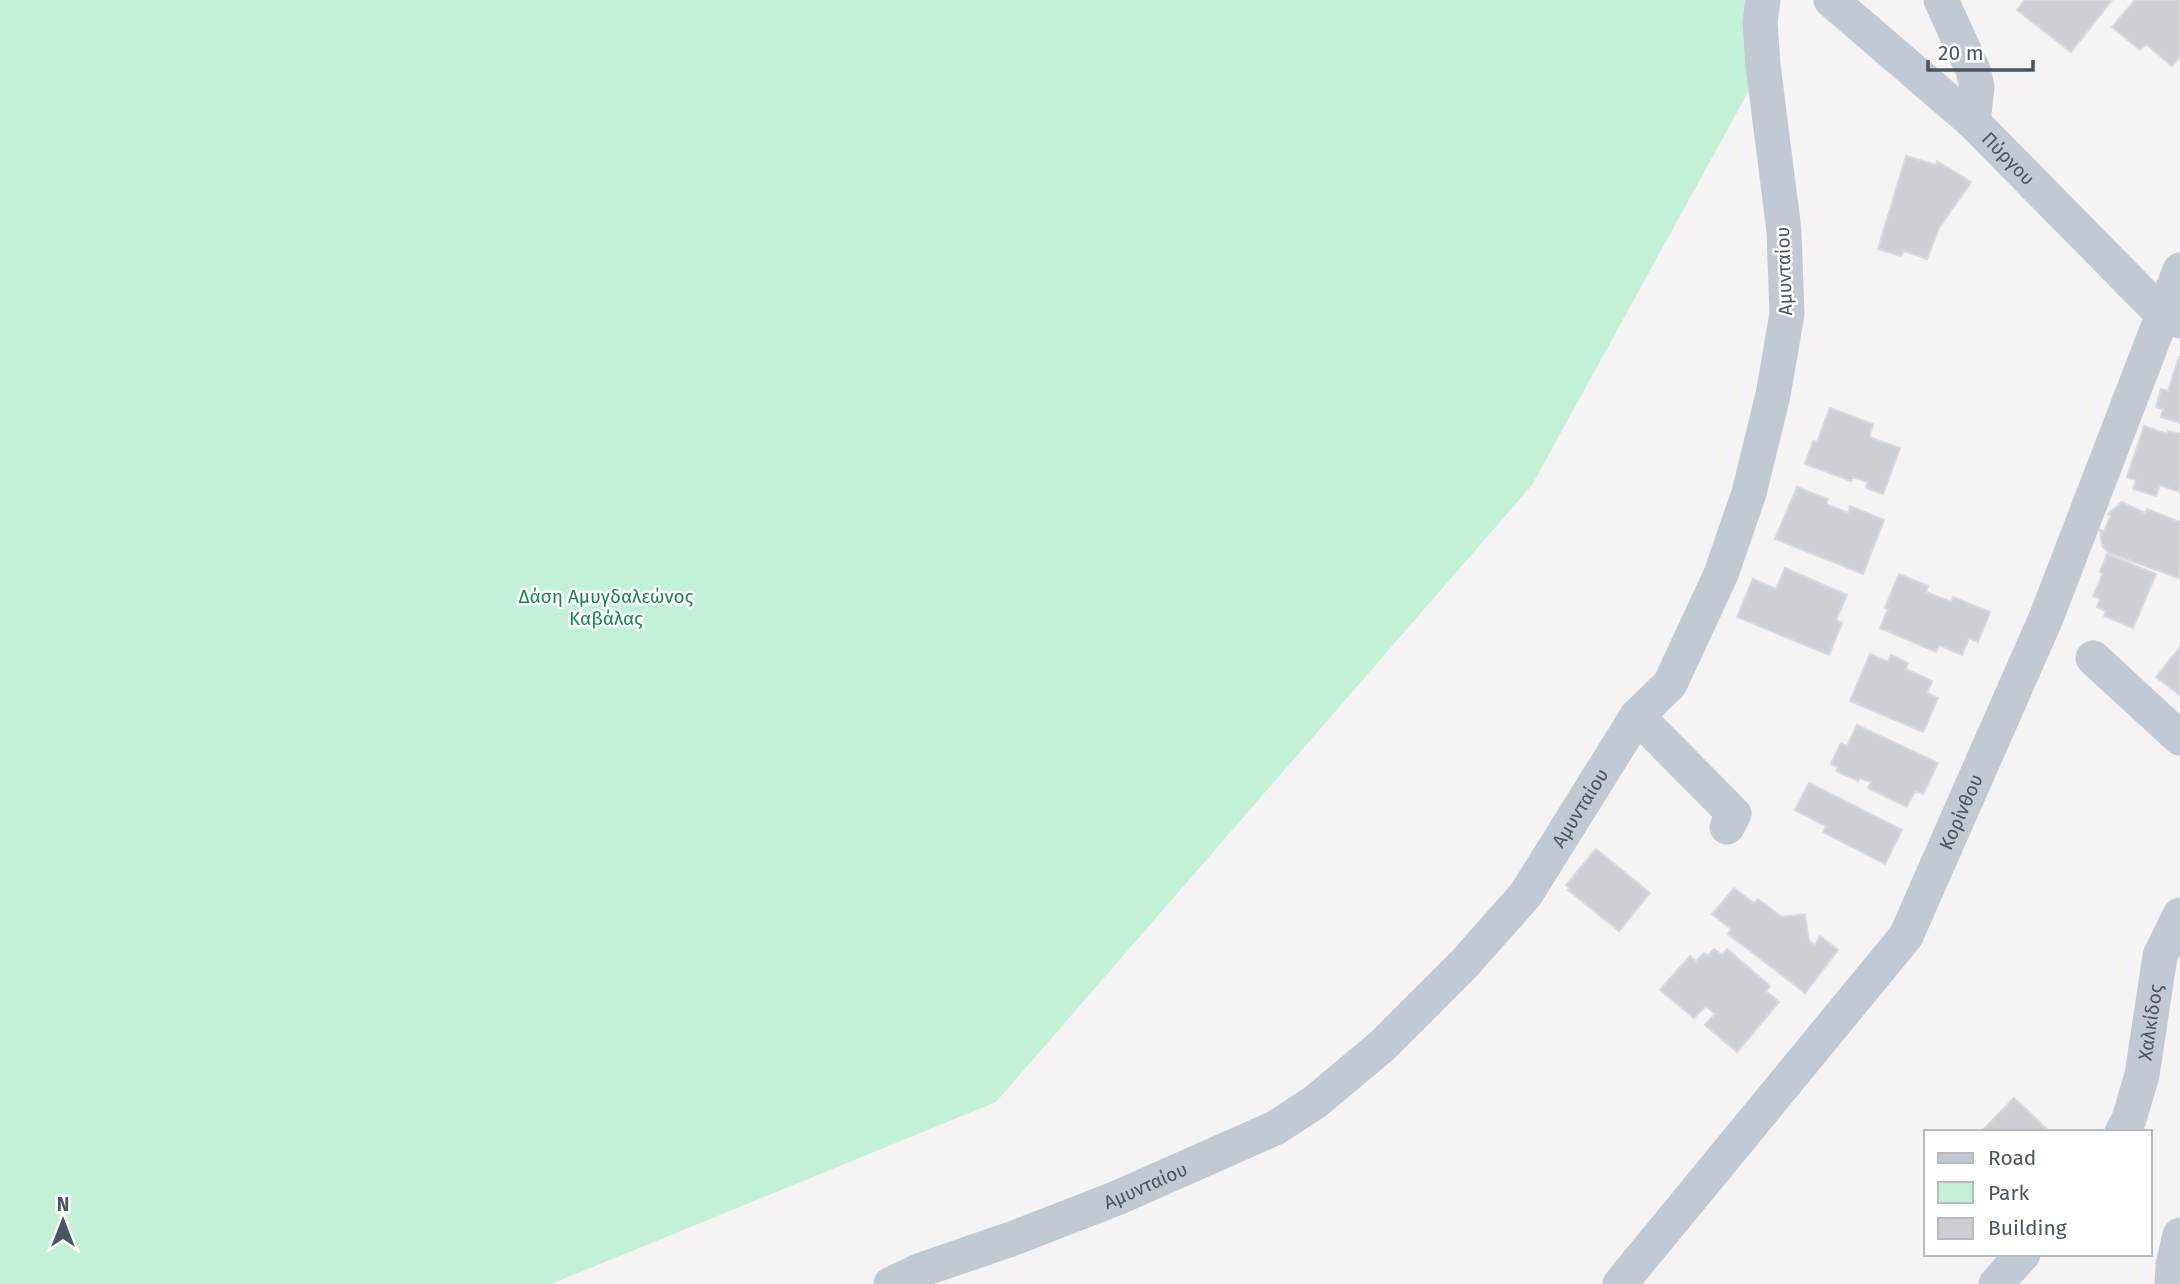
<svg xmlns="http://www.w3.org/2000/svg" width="2180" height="1284" font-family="'Fira Sans',sans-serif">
  <rect width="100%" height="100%" fill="#f5f3f3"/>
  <path fill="#c3f1d5" d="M0,0H1772L1763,65L1532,485L996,1102L551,1284H0Z"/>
  <g fill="#cdcfd5" stroke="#d7d9de" stroke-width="2">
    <path d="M2025,0H2112L2071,52L2017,10Z"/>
    <path d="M2135,0H2180V57L2172,66L2146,44L2140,50L2112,27Z"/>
    <path d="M1906,156L1936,165L1937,161L1971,182L1939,228L1927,259L1904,251L1901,256L1878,249Z"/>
    <path d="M2179,357L2180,358V423L2161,417L2163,409L2156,407L2161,389L2168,391Z"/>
    <path d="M1830,408L1873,424L1869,437L1900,448L1883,494L1866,488L1868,482L1853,477L1851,481L1805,464L1813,441L1817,442Z"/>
    <path d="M2144,426L2167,434L2168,431L2180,434V492L2160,485L2156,496L2133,489L2136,480L2127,477Z"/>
    <path d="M1797,487L1828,499L1826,504L1848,513L1850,506L1884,520L1863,574L1775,539Z"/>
    <path d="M2122,502L2145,513L2147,509L2180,522L2179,578L2109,553L2102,546L2100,530L2104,531L2111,516L2108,514L2109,513Z"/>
    <path d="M2107,554L2156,574L2133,628L2104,616L2106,611L2097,607L2100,599L2093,596L2103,574L2100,572Z"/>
    <path d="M1785,568L1847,595L1836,620L1842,623L1829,655L1737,617L1753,579L1776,589Z"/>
    <path d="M1899,574L1928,586L1926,592L1951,602L1953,597L1990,612L1978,642L1969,638L1962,655L1939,645L1936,652L1880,628L1888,609L1885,608Z"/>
    <path d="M2180,647V695L2156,677Z"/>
    <path d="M1870,654L1888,662L1891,655L1908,663L1906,669L1932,681L1927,693L1938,698L1923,732L1850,701Z"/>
    <path d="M1857,725L1938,763L1923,794L1915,791L1907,807L1868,788L1871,782L1860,778L1858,781L1836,771L1838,767L1831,764L1841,743L1847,746Z"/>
    <path d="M1809,783L1902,830L1885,864L1823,832L1826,826L1795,810Z"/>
    <path d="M1596,849L1650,893L1619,931L1568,890L1570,888L1566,885Z"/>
    <path d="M1734,888L1754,903L1758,899L1782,917L1805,914L1809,941L1815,945L1820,936L1838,950L1805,993L1728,934L1731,929L1712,914Z"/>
    <path d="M1714,949L1722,955L1727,949L1770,986L1766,991L1779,1002L1737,1052L1705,1025L1715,1014L1706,1006L1694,1018L1660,990L1690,956L1696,961L1704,953L1708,956Z"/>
    <path d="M2014,1098L2050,1132H1981Z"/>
  </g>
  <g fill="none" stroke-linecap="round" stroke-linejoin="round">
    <g stroke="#c1cad2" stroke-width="35">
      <path id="s1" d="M1831,0L1973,122L2162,314L2180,321"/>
      <path d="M1941,0L1973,70L1977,87L1973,122"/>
      <path d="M2093,658L2180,738"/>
      <path d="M1637,716L1734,814L1727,827"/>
      <path id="s2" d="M2122,1132L2129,1119L2142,1075L2160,956L2180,915"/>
      <path id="s3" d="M891,1284L921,1270L1014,1238L1117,1198L1275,1128L1315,1102L1382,1046L1464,964L1526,894L1637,716L1670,684L1721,574L1749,493L1773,395L1787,314L1784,231L1763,65L1760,22L1763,0"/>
      <path id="s4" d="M1620,1284L1906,936L2046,618L2180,270"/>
      <path d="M1996,1284L2023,1254"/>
      <path d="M2172,1284L2173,1265L2180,1235"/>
    </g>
  </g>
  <g text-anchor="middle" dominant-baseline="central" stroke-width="5" stroke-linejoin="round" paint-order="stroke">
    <g font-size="19" fill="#4a5661" stroke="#fff">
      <text stroke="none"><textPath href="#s1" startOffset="238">Πύργου</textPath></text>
      <text transform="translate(1784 271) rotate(-92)">Αμυνταίου</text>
      <text stroke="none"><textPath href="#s3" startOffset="861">Αμυνταίου</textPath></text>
      <text stroke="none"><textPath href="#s4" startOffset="586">Κορίνθου</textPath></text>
      <text stroke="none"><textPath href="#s2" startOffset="114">Χαλκίδος</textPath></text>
      <text stroke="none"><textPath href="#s3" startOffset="273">Αμυνταίου</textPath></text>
    </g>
    <g font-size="19" fill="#17864f" stroke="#fff">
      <text x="606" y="596">Δάση Αμυγδαλεώνος<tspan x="606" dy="22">Καβάλας</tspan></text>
    </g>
  </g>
  <rect x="1924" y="1130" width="228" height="126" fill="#ffffff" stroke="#b7bbc0" stroke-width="2"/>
  <rect x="1938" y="1153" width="35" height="10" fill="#c1cad2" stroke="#b7bbc0" stroke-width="2"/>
  <text x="1988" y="1165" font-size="21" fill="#4a5661">Road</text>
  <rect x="1938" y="1182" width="35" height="21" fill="#c3f1d5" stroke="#b7bbc0" stroke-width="2"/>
  <text x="1988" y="1200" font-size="21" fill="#4a5661">Park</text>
  <rect x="1938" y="1218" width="35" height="21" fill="#cdcfd5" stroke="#b7bbc0" stroke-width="2"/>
  <text x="1988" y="1235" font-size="21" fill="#4a5661">Building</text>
  <g transform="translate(63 1221)" stroke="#ffffff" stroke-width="5" paint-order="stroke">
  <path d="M0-5L12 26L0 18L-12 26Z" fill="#4a5661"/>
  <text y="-10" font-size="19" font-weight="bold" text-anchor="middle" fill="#4a5661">N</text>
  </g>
  <path d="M1928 60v10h105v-10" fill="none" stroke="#4a5661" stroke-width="3.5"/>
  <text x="1938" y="60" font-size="21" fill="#4a5661" stroke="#ffffff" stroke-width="5" paint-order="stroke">20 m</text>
</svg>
